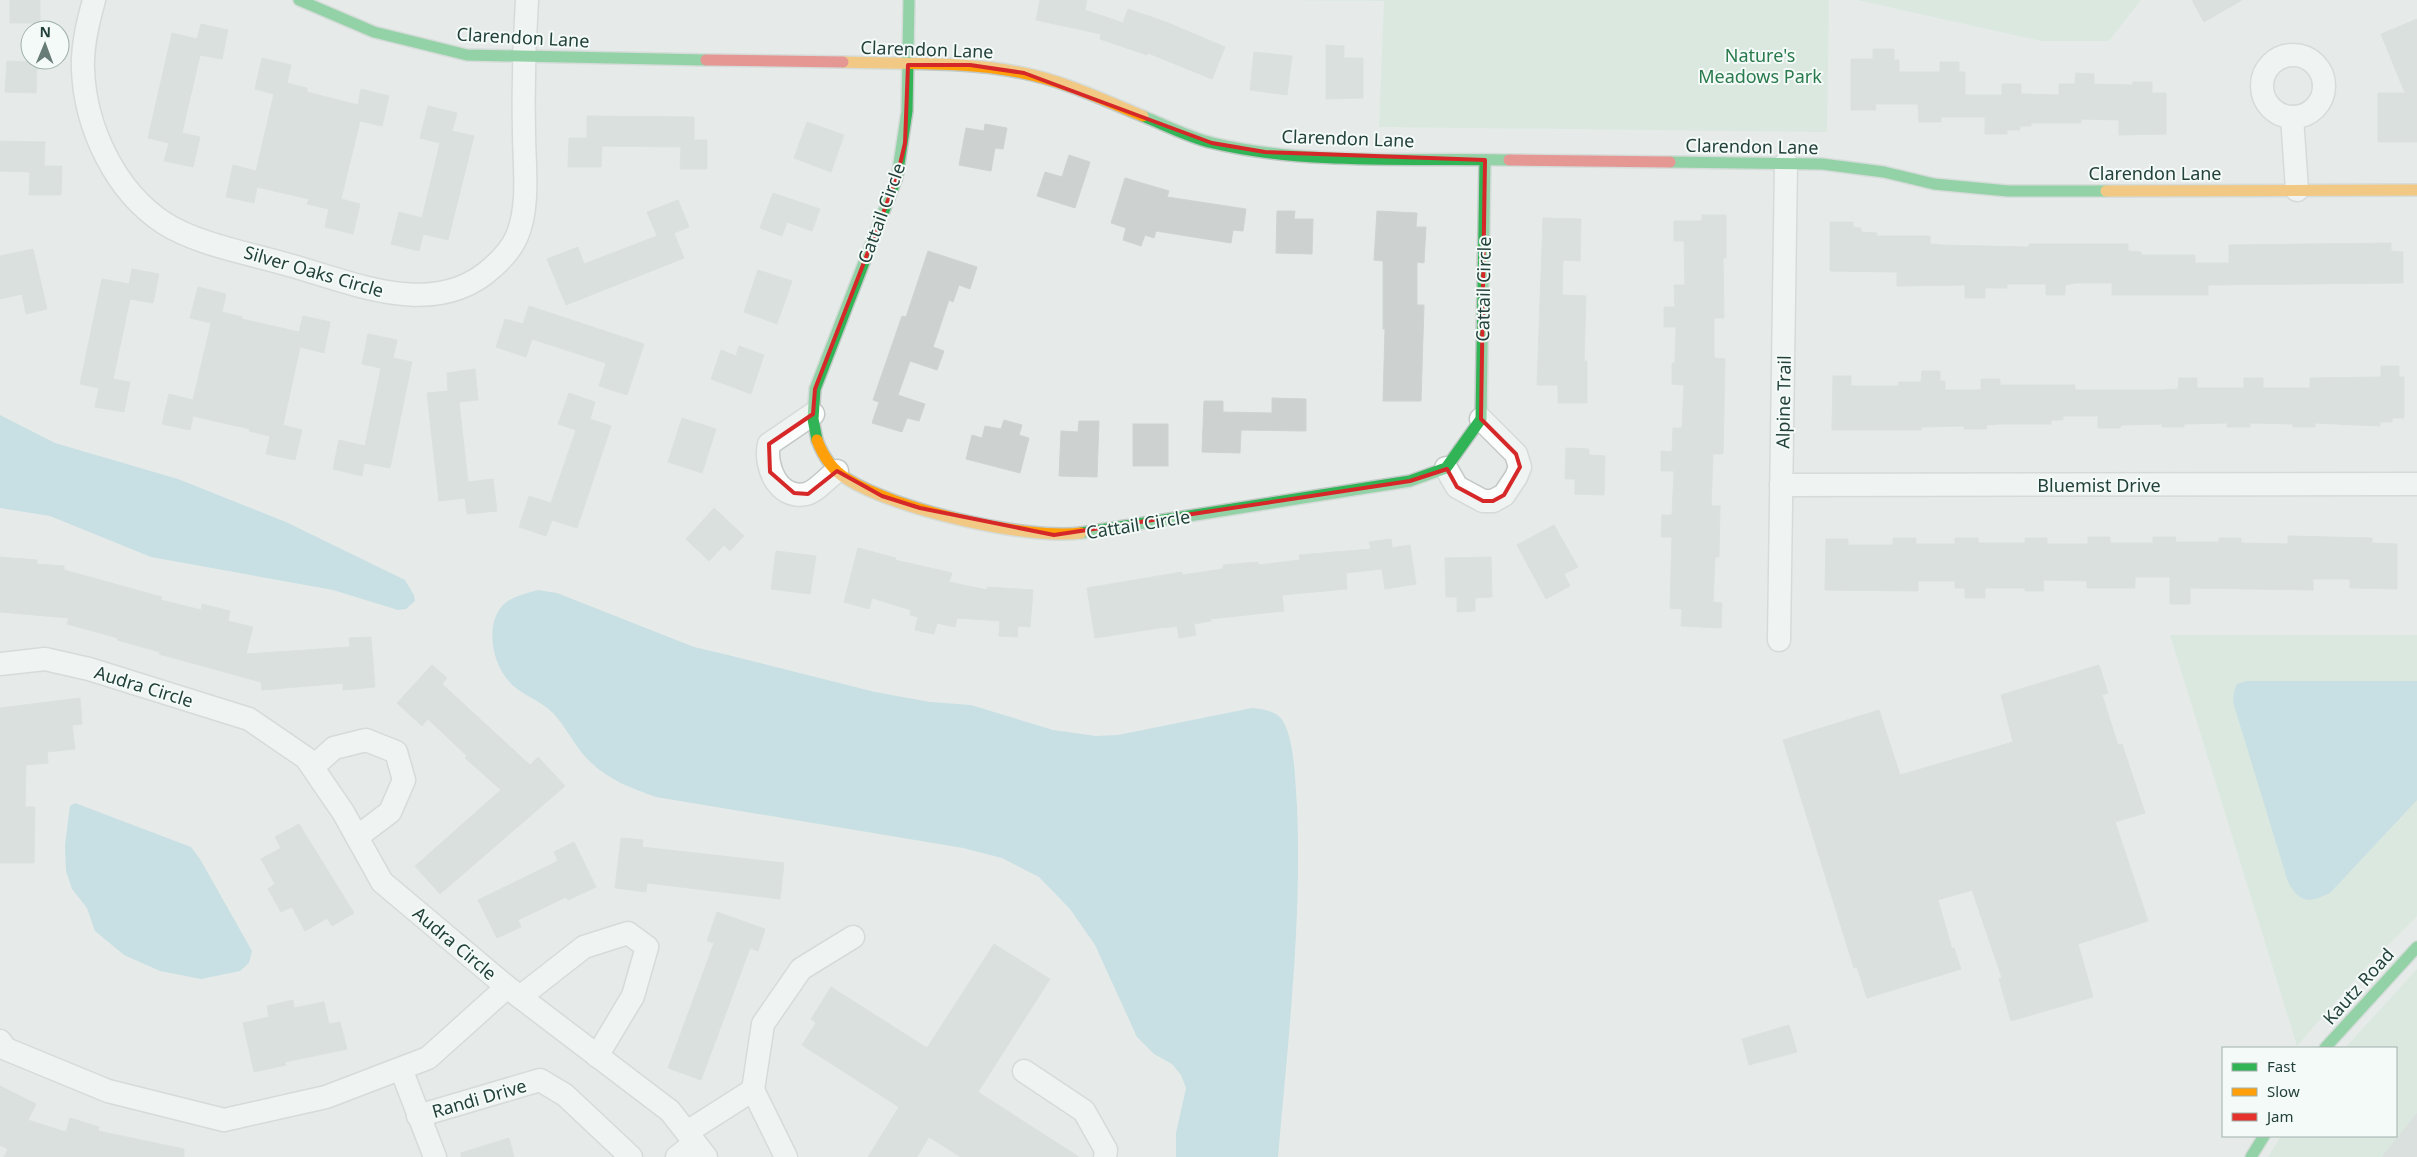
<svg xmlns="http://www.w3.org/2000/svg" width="2417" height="1157" font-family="'Noto Sans',sans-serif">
  <rect width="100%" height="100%" fill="#e6ebe9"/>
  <g fill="#cee5d6">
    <path d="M1266,0H1829L1827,132L1379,127L1384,1Z"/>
    <path d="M1857,0H2141L2109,41H2041Z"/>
    <path d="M2170,635H2417V916L2366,967L2297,1046Z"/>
    <path d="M2417,969V1157H2268L2281,1136H2396V1048H2345Z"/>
  </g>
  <g fill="#a5d1dc">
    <path d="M0,415L55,443L178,479L286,522L405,580L414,595L415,601L406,609L398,610L333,590L151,557L50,516L0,508Z"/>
    <path d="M538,590L557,593L694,647L728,655L875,692L930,702L971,705L1053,730L1096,736L1118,735L1252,708C1263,709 1277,711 1283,721C1295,742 1295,781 1297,806C1302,923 1288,1040 1278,1157H1176V1133L1186,1088L1181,1075L1172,1064L1154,1054L1137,1037L1095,945L1070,909L1039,877L1002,858L963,848L656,797C627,787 602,777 582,753C572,740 564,725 553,713C539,699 519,695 507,679C492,661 485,624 503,605C511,597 527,593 538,590Z"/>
    <path d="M2247,681H2417V800L2330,893C2308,903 2301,904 2288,882L2233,702L2234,691L2237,684Z"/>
    <path d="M75,803L191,847L200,859L252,951L249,963L240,971L201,979L160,971L124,955L95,931L87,908L72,889L66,871L65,845L70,806Z"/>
  </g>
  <g fill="#cdd2d0" stroke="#ced4d2">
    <rect x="10" y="0" width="30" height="23"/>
    <path d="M1040,0H1087L1085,10L1123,23L1128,9L1166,22L1225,47L1212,79L1148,53L1147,55L1100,39L1101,34L1036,20Z"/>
    <path d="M2192,0H2242L2204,22Z"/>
    <path d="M2417,19V142H2378V93H2405L2381,34Z"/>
    <path d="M201,24L228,30L222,59L200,55L182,133L200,137L193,167L164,161L169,143L148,138L172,33L197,39Z"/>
    <path d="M1326,45L1344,46V58H1363V98L1326,99Z"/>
    <path d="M1873,49H1894V60H1899V72H1940V62H1959V72H1965V95H2002V84H2021V94L2059,95V84H2075L2076,73L2094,74V84L2133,85V82H2152V93H2166V134L2119,135V120L2081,119V123H2031V126H2020V130H2007V134H1985V117H1941V122H1919L1918,104H1875L1876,110H1851V59H1873Z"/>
    <path d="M1254,52L1292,56L1287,95L1250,90Z"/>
    <path d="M262,58L291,65L287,83L307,88V92L358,105L361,89L389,96L382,126L360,121L341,199L360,204L353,234L325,227L329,209L307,204L309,199L257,187L254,203L226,197L233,165L256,171L274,94L255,89Z"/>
    <path d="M7,61L37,62L36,93L5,92Z"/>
    <path d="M428,106L457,113L452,131L474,136L448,240L423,234L419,251L391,244L399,212L422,218L440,143L420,138Z"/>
    <path d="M587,116L694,117V140H707V169H680L681,147L602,146L601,167H568L569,138H587Z"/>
    <path d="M807,122L844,135L831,172L794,158Z"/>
    <path d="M985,124L1007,128L1003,149L995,148L991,171L959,165L966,128L984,131Z"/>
    <path d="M0,141L45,142L44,166H62L61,195H29L30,172L0,171Z"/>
    <path d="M1069,155L1090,162L1075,208L1037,196L1045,172L1062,177Z"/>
    <path d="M1125,178L1169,191L1167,197L1246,209L1243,231L1233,230L1231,243L1156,231L1154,238L1145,235L1141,246L1123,240L1126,228L1111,223Z"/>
    <path d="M773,193L820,209L812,231L787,222L782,236L760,228Z"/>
    <path d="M678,200L689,227L674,233L684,258L566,305L547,259L578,247L584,264L657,236L647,212Z"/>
    <path d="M1277,211H1295L1294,219H1313L1312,254L1276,253Z"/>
    <path d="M1377,211L1417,213L1416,227H1426L1424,263L1417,262V305H1424L1421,401H1383L1385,329H1383V261L1374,260Z"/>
    <path d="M1702,215H1726V258H1723L1724,318H1714V358L1725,359L1723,454H1713L1711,506H1720L1719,557H1715L1713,602L1722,603L1721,628L1681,626L1682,609L1670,608L1672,537H1661L1662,515H1672L1674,471H1661V451L1672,452L1673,428H1682L1684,385L1672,384V363H1675L1676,327H1664V307H1675L1674,285H1685L1684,241H1674V221H1702Z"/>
    <path d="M1543,218L1581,219L1580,261L1563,260L1562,295L1586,296L1584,361H1587V403H1558V385H1537Z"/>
    <path d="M1830,222H1853V227L1861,228V232L1877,233L1876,236H1930V244L1943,245L2029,247V244H2128V251L2141,252V255H2195V263H2229V245L2391,243V251L2403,252V283L2208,285V295H2112V283H2075L2065,285V295H2046V284H2007V288H1985V298H1965V285L1897,286V272L1830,271Z"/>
    <path d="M33,249L47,309L26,314L22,294L0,299V256Z"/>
    <path d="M928,251L977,267L970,289L959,285L953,302L949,300L933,347L944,351L937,370L910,361L898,395L925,404L919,421L907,418L902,432L872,423L879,402L873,400L902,316L906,317Z"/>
    <path d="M132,269L159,274L153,303L130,299L113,379L130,382L124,412L95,407L99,388L80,384L102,279L129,284Z"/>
    <path d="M758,270L792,281L777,324L744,312Z"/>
    <path d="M198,287L226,294L222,312L242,317V319L299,332L303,316L330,322L324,353L300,347L283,425L302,430L295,460L266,454L270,436L249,431L250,429L193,416L190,430L162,424L169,394L193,400L211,323L190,318Z"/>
    <path d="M529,306L644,344L627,395L599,386L606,363L532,339L526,357L496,347L505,319L523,324Z"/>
    <path d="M368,334L397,340L393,358L412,362L390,468L364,463L362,476L333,469L339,440L365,446L381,368L362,364Z"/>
    <path d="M739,346L764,355L751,394L711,379L721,350L736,356Z"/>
    <path d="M2381,366H2399V377H2404V418H2392V422H2380V426L2315,423V427H2293V424L2250,423V427H2227V423L2184,424V427H2162V424L2121,425L2120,428H2098V416H2063V420H2051V424H1999L1986,425L1987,429H1964V426L1921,427V430H1832L1833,376H1851V386H1898L1899,382H1921L1922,371H1940V381H1945V390H1981V379H2000V385H2075V390H2162L2178,389L2179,378H2197V388H2244V378H2263V388H2310V378L2381,377Z"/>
    <path d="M475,369L478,400L459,402L468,482L493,479L497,511L467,514L465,498L439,501L427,393L448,391L447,373Z"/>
    <path d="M569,393L595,402L590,419L611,426L577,528L552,520L546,536L519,527L529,496L551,503L576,430L558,424Z"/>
    <path d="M1272,398L1306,399V431L1241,430L1240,453L1202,452L1204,401H1223V412L1272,413Z"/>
    <path d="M682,418L716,429L702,473L668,462Z"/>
    <path d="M1004,420L1022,425L1019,435L1029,438L1020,473L966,459L972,435L982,438L985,426L1001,429Z"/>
    <path d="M1079,421H1099L1097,477L1059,476L1061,431L1078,432Z"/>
    <rect x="1133" y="424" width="35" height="42"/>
    <path d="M1566,448L1589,449V455L1605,456L1604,495L1575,494V479H1565Z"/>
    <path d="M714,508L744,536L730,551L724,545L709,561L686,539Z"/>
    <path d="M1554,525L1578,567L1564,574L1570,586L1546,599L1517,545Z"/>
    <path d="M2288,536L2372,538V543L2397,544V589L2350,588V579H2313V590L2190,588V604H2170V577H2135V588H2087V581L2043,580L2044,591H2025V588H1985V598H1965V588H1955V581H1918V591L1825,590L1826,539H1848V545H1893V538H1916V544H1955V538H1978V543H2025V538H2047V544H2088V537H2110V543H2153V537H2176L2175,542H2219V538H2241V543L2288,544Z"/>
    <path d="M1391,539L1392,548L1410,545L1416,584L1385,589L1382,569L1346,573L1347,589L1282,595L1284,611L1210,619L1211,621L1194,624L1196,635L1179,638L1177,626L1165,628V627L1095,638L1087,588L1182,572V575L1223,569V565L1258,562V565L1300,560L1299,555L1371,549L1369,542Z"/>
    <path d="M858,548L896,558L895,560L952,573L949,582L987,590V587L1033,590L1030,627L1018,626L1017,637L999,636L1000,621L957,618L955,627L937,623L934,634L915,630L918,617L910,615L911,610L872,598L869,609L844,602Z"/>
    <path d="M776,551L816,556L810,594L771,589Z"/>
    <path d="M0,557L37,560V564L64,566V570L162,597L161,600L201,610L202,604L230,611L228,621L253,627L246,654L350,647L349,638L371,637L375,687L343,690V683L262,690L261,682L159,654L160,652L117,640L118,638L67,624L69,618L0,612Z"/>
    <path d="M1491,557L1492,597L1475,598V611L1457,612V597H1446L1445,558Z"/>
    <path d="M432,665L447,678L442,684L530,765L538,757L565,786L440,894L415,866L501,790L465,758L467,756L428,719L422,726L397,703Z"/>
    <path d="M2099,665L2108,693L2102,695L2118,745L2122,744L2145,813L2115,822L2148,921L2078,944L2093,997L2011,1021L1999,979L2002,978L1972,890L1938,900L1952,949L1954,948L1961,969L1867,998L1857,967L1854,968L1783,740L1879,710L1900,775L2013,742L2001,695Z"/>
    <path d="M80,698L82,724L72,725L75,749L47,752L48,763L26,765L25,807H35L34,863H0V708Z"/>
    <path d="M299,824L354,913L332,926L327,918L305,931L292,907L281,912L268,889L275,884L261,859L281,848L275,837Z"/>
    <path d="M621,838L643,840L642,847L784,863L780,899L647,883L646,892L615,888Z"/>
    <path d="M574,842L596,887L568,900L566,897L518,920L521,927L497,938L478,900L558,861L554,852Z"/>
    <path d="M717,912L765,929L758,951L750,948L701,1080L668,1068L714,943L707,941Z"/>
    <path d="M994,944L1050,979L978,1092L1079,1157H961L929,1137L917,1157H868L899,1107L802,1045L816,1023L811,1019L831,987L927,1048Z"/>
    <path d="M293,1000L294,1008L324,1002L329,1024L340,1022L347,1049L285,1062L286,1065L254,1072L243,1023L269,1017L267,1006Z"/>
    <path d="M1789,1025L1797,1052L1749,1065L1742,1039Z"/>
    <path d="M0,1086L36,1104L28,1120L66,1132L70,1118L99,1127L98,1131L184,1149V1157H4L8,1149L0,1145Z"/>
    <path d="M2417,1113V1157H2382Z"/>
    <path d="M509,1138L514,1157H461V1153Z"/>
  </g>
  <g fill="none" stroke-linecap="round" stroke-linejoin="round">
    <defs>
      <g id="street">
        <path d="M94,0C88,22 82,46 83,69C85,127 115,191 164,223C196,244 252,254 289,265C354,283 435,321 493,267C502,259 512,248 517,236C530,205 524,165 524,132C523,88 524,44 527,0"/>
        <circle cx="2293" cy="86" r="31"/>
        <path d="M2292,117L2297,190"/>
        <path d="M813,414L769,444C764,466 778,500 806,494C816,492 828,477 837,471"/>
        <path d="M1446,468L1457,487L1483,501H1493L1504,495L1516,477L1520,467L1516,454L1481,419"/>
        <path d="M1781,485L2417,484"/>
        <path d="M1779,640L1786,163"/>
        <path d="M0,664L45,659L89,669L249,719L306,758L343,812L382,882L507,987L670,1111L706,1157"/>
        <path d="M313,767L334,748L366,740L396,752L404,780L390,812L357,837"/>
        <path d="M520,997L584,947L628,933L647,947L633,996L597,1056"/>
        <path d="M0,1041L6,1049L108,1091L224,1120L326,1097L428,1058L507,987"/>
        <path d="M401,1069L435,1157"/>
        <path d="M1024,1071L1084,1111L1106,1150L1105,1157"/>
        <path d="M753,1090L786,1157"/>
        <path d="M418,1116L540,1080L565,1095L631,1157"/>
        <path d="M687,1132L753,1090L763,1024L801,969L853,937"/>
        <path d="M677,1157L695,1143"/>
      </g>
      <g id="fast">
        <path d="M299,0L374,32L467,55L706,60"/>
        <path d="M1143,116C1165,125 1190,138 1213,143C1305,165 1415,158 1509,160"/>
        <path d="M1670,162L1822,164L1884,172L1934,184L2008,191H2106"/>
        <path d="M817,440L813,419L815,389L897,177L907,111L909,0"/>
        <path d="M1081,533L1410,481L1446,468L1481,419L1485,160"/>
        <path d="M2325,1048L2417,947"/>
        <path d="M2251,1157L2264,1136"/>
      </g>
      <g id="slow">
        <path d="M843,62C903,64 965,61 1023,73C1064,81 1104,100 1143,116"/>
        <path d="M2106,191L2417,190"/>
        <path d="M817,440C823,456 832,470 847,479C894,509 1026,540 1081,533"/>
      </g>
      <g id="jam">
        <path d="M706,60L843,62"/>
        <path d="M1509,160L1670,162"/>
      </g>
    </defs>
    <use href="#street" stroke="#c3c8c6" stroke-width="25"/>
    <use href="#fast" stroke="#c1c9c6" stroke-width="14"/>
    <use href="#slow" stroke="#c1c9c6" stroke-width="14"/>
    <use href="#jam" stroke="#c1c9c6" stroke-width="14"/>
    <use href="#street" stroke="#fbfcfc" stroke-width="22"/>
    <use href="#fast" stroke="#30b455" stroke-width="11"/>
    <use href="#slow" stroke="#ff9f0a" stroke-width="11"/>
    <use href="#jam" stroke="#e5322d" stroke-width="11"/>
  </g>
  <path d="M0 0H2417V1157H0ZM908,65H970L1024,73L1212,143L1265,152L1485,160L1481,419L1516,454L1520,467L1504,495L1493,501H1483L1457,487L1447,469L1410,481L1054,535L920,508L882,496L837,471L808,494L794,493L770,472L769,444L813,414L815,389L897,177L905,143Z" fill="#e6ebe9" fill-opacity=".55" fill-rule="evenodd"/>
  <path fill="none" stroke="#d62828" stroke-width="4" stroke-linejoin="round" d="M908,65H970L1024,73L1212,143L1265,152L1485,160L1481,419L1516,454L1520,467L1504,495L1493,501H1483L1457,487L1447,469L1410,481L1054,535L920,508L882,496L837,471L808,494L794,493L770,472L769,444L813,414L815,389L897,177L905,143Z"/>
  <g text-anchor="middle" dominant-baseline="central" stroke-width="4" stroke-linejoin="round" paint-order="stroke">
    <g font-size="18" fill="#22413a" stroke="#f4faf7">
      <text transform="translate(523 37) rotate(3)">Clarendon Lane</text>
      <text transform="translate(927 49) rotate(2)">Clarendon Lane</text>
      <text transform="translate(1348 138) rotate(2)">Clarendon Lane</text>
      <text transform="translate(1752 146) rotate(1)">Clarendon Lane</text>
      <text x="2155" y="173">Clarendon Lane</text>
      <text transform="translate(881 213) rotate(-70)">Cattail Circle</text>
      <text transform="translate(314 271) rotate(16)">Silver Oaks Circle</text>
      <text transform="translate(1483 289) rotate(-89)">Cattail Circle</text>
      <text transform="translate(1783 402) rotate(-89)">Alpine Trail</text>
      <text x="2099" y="485">Bluemist Drive</text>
      <text transform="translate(1138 524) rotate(-9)">Cattail Circle</text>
      <text transform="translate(144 686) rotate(17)">Audra Circle</text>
      <text transform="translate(455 943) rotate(40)">Audra Circle</text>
      <text transform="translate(2358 986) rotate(-48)">Kautz Road</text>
      <text transform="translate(479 1098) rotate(-16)">Randi Drive</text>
    </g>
    <g font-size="18" fill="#297a4d" stroke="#f4faf7">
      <text x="1760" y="55">Nature's<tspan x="1760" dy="21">Meadows Park</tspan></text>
    </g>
  </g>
  <rect x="2222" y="1047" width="175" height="90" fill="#f4faf7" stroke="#a0b0ab"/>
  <rect x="2232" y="1063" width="25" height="8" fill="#30b455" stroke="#a0b0ab"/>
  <text x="2267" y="1072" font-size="15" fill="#22413a">Fast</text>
  <rect x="2232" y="1088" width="25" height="8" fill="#ff9f0a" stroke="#a0b0ab"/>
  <text x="2267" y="1097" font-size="15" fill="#22413a">Slow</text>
  <rect x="2232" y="1113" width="25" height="8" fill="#e5322d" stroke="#a0b0ab"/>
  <text x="2267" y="1122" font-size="15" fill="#22413a">Jam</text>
  <g transform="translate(45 45) rotate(1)"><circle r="24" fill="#f4faf7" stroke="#a0b0ab"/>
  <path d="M0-4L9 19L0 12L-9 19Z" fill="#677c77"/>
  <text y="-8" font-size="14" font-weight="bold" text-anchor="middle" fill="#22413a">N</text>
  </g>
</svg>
